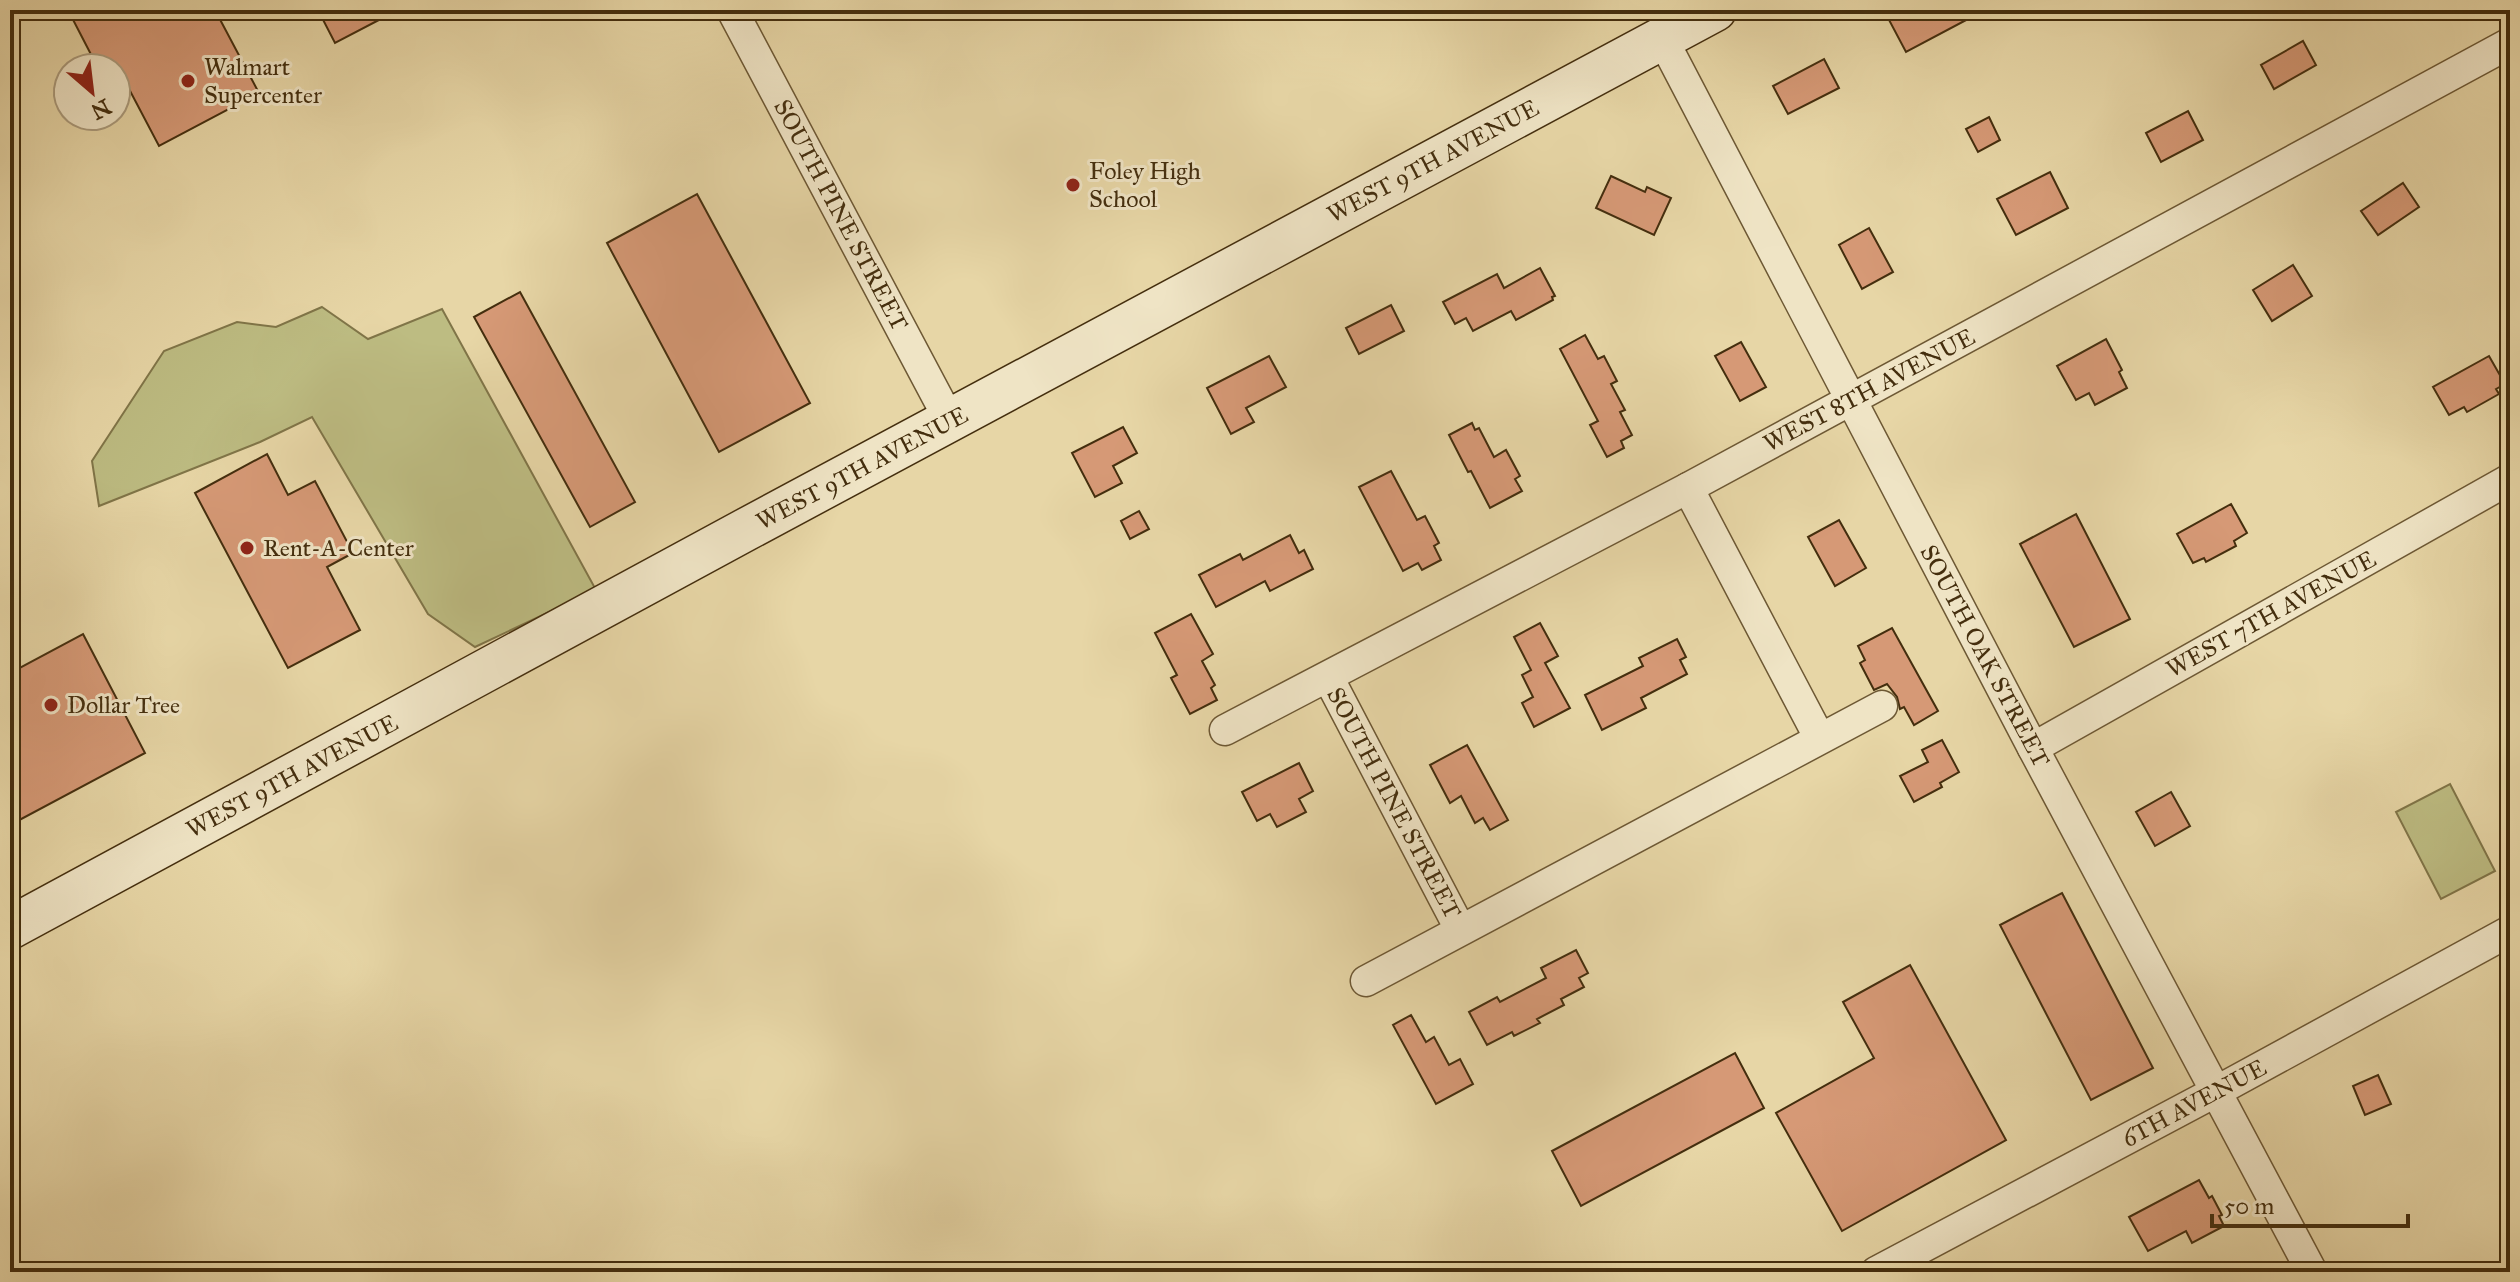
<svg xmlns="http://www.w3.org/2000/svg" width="2520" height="1282" font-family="'IM FELL Great Primer',serif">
  <rect width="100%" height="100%" fill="#e7d6a6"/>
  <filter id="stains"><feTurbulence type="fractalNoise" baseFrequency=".0025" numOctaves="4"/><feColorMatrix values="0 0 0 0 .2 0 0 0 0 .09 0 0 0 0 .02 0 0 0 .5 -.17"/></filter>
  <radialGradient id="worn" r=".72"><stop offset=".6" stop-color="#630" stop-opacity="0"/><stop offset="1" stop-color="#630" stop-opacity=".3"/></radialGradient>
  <g fill="#bdbc82" stroke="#807548" stroke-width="2">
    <path d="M322,307L368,339L442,309L596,590L475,647L428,614L312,417L260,442L99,506L92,461L164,351L237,322L276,327Z"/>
    <path d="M2450,784L2495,871L2441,899L2396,812Z"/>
  </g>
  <g fill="#d69976" stroke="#442e0e" stroke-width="2">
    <path d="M68,10H215L259,93L159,146L118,68H98Z"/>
    <path d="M318,10H398L335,43Z"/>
    <path d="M1904,10H1985L1906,52L1888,18Z"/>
    <path d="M2303,41L2316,65L2274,89L2261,65Z"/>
    <path d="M1824,59L1839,88L1788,114L1773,86Z"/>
    <path d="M2188,111L2203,140L2161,162L2146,133Z"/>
    <path d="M1989,117L2000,140L1978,152L1966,129Z"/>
    <path d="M2050,172L2068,208L2016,235L1997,199Z"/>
    <path d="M1611,176L1645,192L1647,187L1671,198L1654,235L1596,208Z"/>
    <path d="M2403,183L2419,207L2378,235L2361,211Z"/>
    <path d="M697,194L810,403L719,452L607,243Z"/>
    <path d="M1869,228L1893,272L1862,289L1839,245Z"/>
    <path d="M2293,265L2312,296L2272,321L2253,290Z"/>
    <path d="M1540,268L1555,296L1552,297L1553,300L1516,320L1511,311L1473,331L1466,318L1455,324L1443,302L1497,274L1504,288Z"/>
    <path d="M520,292L635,502L590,527L474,317Z"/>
    <path d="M1391,305L1404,331L1359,354L1346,328Z"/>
    <path d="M1585,335L1598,359L1604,356L1617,381L1611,384L1625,410L1620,412L1632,435L1621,441L1624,448L1607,457L1590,425L1598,421L1560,349Z"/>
    <path d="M2106,339L2122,370L2119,372L2127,388L2095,405L2089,393L2076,400L2057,366Z"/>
    <path d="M1741,342L1766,387L1740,401L1715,356Z"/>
    <path d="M1269,356L1286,387L1246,408L1254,422L1231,434L1207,388Z"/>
    <path d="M2489,356L2505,384L2496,389L2499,394L2467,412L2464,407L2449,415L2433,387Z"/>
    <path d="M1472,423L1475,430L1479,428L1494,457L1506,450L1520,476L1515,479L1522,491L1490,508L1471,471L1468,472L1449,435Z"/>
    <path d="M1123,427L1137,453L1113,466L1122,483L1095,497L1072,453Z"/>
    <path d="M267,454L288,495L315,481L353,553L327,567L360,630L288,668L195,493Z"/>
    <path d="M1391,471L1417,520L1425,516L1439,543L1434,546L1441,560L1422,570L1418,563L1403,571L1359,487Z"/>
    <path d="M2231,504L2247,533L2234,541L2236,546L2206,562L2204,558L2193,563L2177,534Z"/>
    <path d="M1139,511L1149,529L1130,539L1121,521Z"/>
    <path d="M2076,514L2130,619L2074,647L2020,544Z"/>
    <path d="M1839,520L1866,568L1835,586L1808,537Z"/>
    <path d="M1290,535L1299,553L1304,550L1313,569L1270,591L1265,581L1216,607L1199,575L1240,554L1243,560Z"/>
    <path d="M1191,614L1213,654L1202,661L1215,685L1211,688L1217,700L1190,714L1171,678L1177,675L1155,633Z"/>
    <path d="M1540,623L1558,656L1545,663L1570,708L1534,727L1522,703L1533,697L1522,675L1531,670L1514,637Z"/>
    <path d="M1892,628L1938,711L1914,725L1904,707L1900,709L1897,697L1887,684L1874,690L1860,663L1865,660L1858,646Z"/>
    <path d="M83,634L145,753L10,825V673Z"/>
    <path d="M1677,639L1686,657L1680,660L1687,674L1641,698L1646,708L1602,730L1585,695L1643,666L1639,658Z"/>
    <path d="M1942,740L1959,772L1940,783L1942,787L1914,802L1900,776L1928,762L1922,750Z"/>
    <path d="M1467,745L1508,820L1490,830L1483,818L1475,823L1461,796L1450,803L1430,765Z"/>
    <path d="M1299,763L1313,791L1299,799L1306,812L1277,827L1270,814L1257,821L1242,792Z"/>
    <path d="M2171,792L2190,826L2155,846L2136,812Z"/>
    <path d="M2062,893L2153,1068L2091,1100L2000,925Z"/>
    <path d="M1576,950L1588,973L1579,978L1584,987L1561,999L1564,1005L1537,1019L1540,1023L1514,1036L1512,1032L1487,1045L1469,1012L1497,997L1500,1002L1546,978L1541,968Z"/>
    <path d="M1910,965L2006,1140L1842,1231L1776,1113L1874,1058L1843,1002Z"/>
    <path d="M1411,1015L1426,1042L1434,1037L1449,1065L1460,1059L1473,1084L1436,1104L1393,1025Z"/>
    <path d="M1735,1053L1764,1108L1581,1206L1552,1151Z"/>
    <path d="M2378,1075L2391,1104L2365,1115L2353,1086Z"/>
    <path d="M2199,1180L2209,1198L2212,1196L2222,1215L2219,1216L2224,1226L2192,1243L2186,1231L2148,1251L2129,1217Z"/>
  </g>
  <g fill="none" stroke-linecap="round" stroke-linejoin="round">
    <defs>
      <g id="street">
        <path d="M732,10L950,421"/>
        <path d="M1662,38L2033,748L2312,1272"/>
        <path d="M1688,488L1819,737"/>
        <path d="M1328,677L1460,929"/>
        <path d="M1225,730L1688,488L2510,43"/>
        <path d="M2033,748L2510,479"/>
        <path d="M1366,981L1882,706"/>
        <path d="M1876,1272L2217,1091L2510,931"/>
      </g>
      <path id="secondary" d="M10,928L745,530L1715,10"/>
    </defs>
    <use href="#street" stroke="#6d5834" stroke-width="33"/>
    <use href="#secondary" stroke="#442e0e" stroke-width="45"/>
    <use href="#street" stroke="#efe4c5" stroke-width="30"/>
    <use href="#secondary" stroke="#efe4c5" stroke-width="42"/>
  </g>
  <g fill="#8f2418" stroke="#efe4c5" stroke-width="3">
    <circle cx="188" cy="81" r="8"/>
    <circle cx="1073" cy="185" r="8"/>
    <circle cx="247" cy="548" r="8"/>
    <circle cx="51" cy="705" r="8"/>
  </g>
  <g text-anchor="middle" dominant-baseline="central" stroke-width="6" stroke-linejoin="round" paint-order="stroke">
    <g font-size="24" fill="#442e0e" stroke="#efe4c5" text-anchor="start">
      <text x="204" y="67">Walmart<tspan x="204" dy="28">Supercenter</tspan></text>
      <text x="1089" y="171">Foley High<tspan x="1089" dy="28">School</tspan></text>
      <text x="263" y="548">Rent-A-Center</text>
      <text x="67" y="705">Dollar Tree</text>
    </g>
    <g font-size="24" fill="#442e0e" stroke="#efe4c5">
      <text transform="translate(1433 161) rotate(-28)">WEST 9TH AVENUE</text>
      <text transform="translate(841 215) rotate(62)">SOUTH PINE STREET</text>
      <text transform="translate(1869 390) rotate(-28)">WEST 8TH AVENUE</text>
      <text transform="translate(862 468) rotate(-28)">WEST 9TH AVENUE</text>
      <text transform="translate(2271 614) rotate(-29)">WEST 7TH AVENUE</text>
      <text transform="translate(1985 656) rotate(62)">SOUTH OAK STREET</text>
      <text transform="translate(292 776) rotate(-28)">WEST 9TH AVENUE</text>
      <text transform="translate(1394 803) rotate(62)">SOUTH PINE STREET</text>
      <text transform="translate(2194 1103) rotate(-28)">6TH AVENUE</text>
    </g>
  </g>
  <rect width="2520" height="1282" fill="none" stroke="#e7d6a6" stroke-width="40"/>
  <rect x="12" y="12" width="2496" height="1258" fill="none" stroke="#442e0e" stroke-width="4"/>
  <rect x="20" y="20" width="2480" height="1242" fill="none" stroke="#442e0e" stroke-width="2"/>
  <g transform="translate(92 92) rotate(152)"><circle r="38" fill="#efe4c5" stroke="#ab9b7c" stroke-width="2"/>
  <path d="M0-6L14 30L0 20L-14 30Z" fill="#8f2418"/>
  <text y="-12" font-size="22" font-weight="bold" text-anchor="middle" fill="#442e0e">N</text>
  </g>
  <path d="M2212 1214v12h196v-12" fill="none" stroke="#442e0e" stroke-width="4"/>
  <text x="2224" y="1214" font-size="24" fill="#442e0e" stroke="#efe4c5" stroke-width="6" paint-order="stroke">50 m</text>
  <rect width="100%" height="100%" filter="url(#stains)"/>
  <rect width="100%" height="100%" fill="url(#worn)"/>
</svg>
